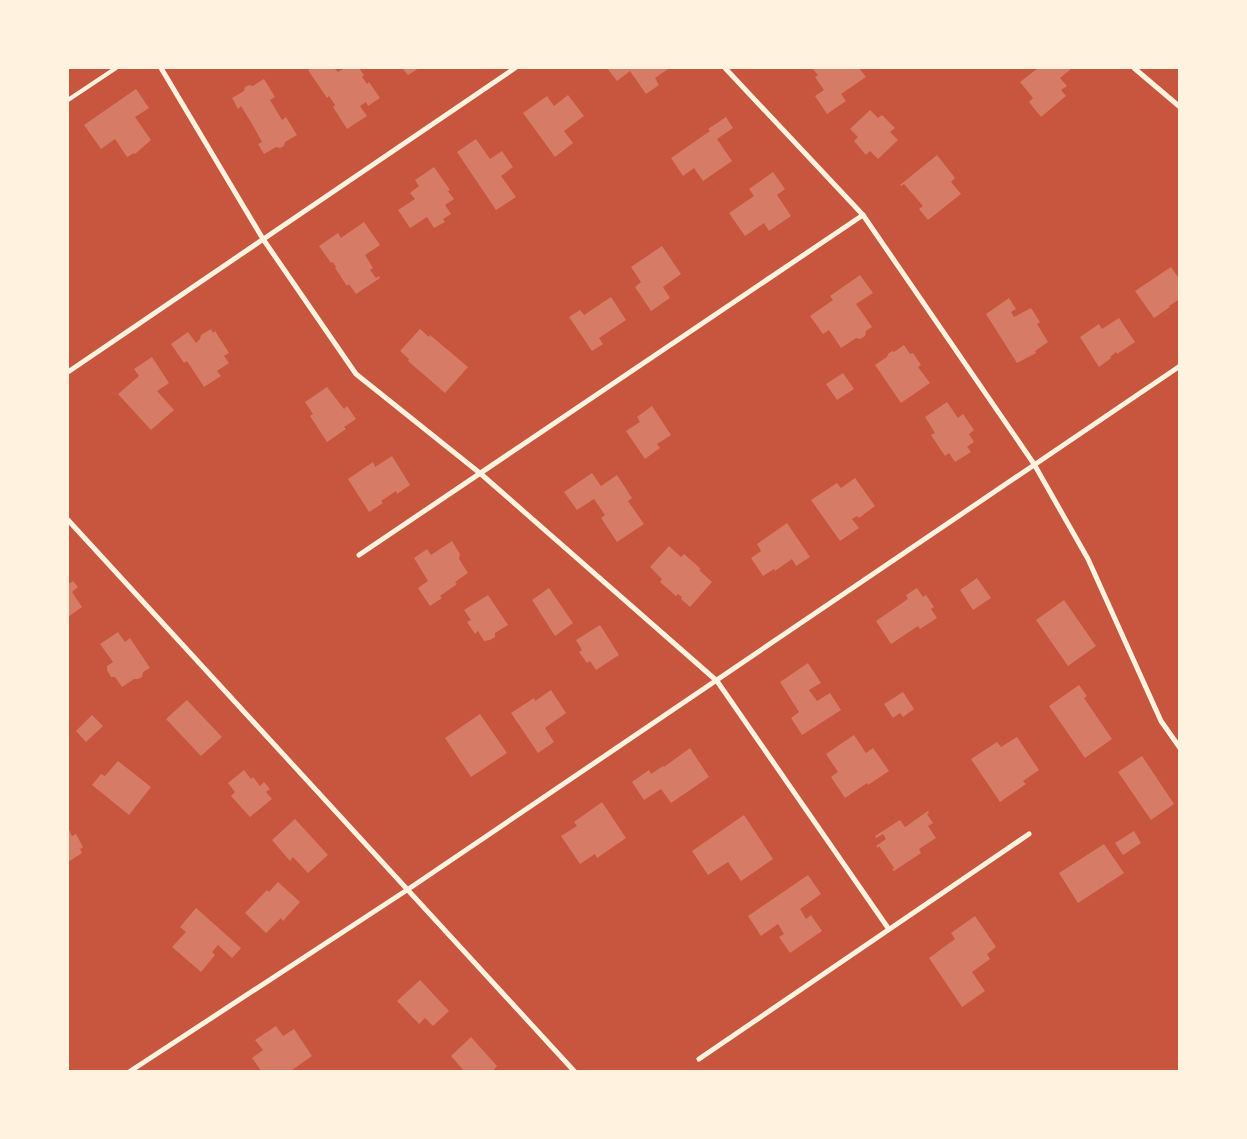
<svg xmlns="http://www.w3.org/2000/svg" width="1247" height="1139" font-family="Figtree,sans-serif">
  <rect width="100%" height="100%" fill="#c8553d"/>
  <g fill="#d67c66">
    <path d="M312,68H334L338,72L343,69L342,68H359L364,75L362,77L367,84L369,82L380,98L368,106L366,102L360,106L367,116L347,129L333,107L335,105L329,96L327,98L308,70Z"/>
    <path d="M402,68H419L408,75Z"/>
    <path d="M607,68H667L668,69L655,78L659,85L646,94L630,71L617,81Z"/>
    <path d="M812,68H859L866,77L841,94L846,101L827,114L815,96L824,90L815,77L818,75Z"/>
    <path d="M1038,68H1072L1060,78L1067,86L1061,90L1066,96L1041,117L1029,102L1033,98L1020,82Z"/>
    <path d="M264,79L275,97L270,100L282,120L286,117L297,135L285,142L284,146L280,148L276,147L264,154L258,144L262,142L252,124L241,106L238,109L232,98L244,91L245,87L249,85L253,86Z"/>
    <path d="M136,89L149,108L135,117L151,140L135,154L134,153L127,157L115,139L101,149L84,125Z"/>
    <path d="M568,95L584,116L564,131L573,143L555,157L523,113L547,96L554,106Z"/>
    <path d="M870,110L878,118L882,115L895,128L890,132L898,140L878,159L870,151L866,155L854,141L858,137L850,129Z"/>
    <path d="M726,117L733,128L717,139L732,161L703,181L694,168L683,176L671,158L710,131L708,129Z"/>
    <path d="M476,139L490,159L502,151L513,167L501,176L516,197L496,210L457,152Z"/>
    <path d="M937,155L955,178L951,182L961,194L928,220L919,209L923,206L917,199L904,184L901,186L900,185Z"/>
    <path d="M434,167L450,190L448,191L454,199L445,205L451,214L443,219L445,222L434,228L427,217L410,228L398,210L415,199L410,193L419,186L415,180Z"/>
    <path d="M773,172L785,189L777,195L791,216L769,231L764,223L745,236L729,213L754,196L749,189Z"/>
    <path d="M364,222L380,245L365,255L373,268L370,270L376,278L379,276L380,278L356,294L349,284L347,286L335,268L336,267L333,262L331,263L319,246L338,233L341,238Z"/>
    <path d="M662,246L681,274L663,287L670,298L651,311L635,287L641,282L631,267Z"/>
    <path d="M1171,267L1180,280V302L1178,300L1169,306L1170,307L1154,318L1135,291Z"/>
    <path d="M860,275L873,293L856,304L872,327L866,331L865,336L860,339L856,338L841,348L829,330L823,334L810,316L833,300L830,296Z"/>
    <path d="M611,297L626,320L599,338L603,344L592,351L569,317L580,310L584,315Z"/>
    <path d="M1009,298L1016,309L1011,312L1014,317L1031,308L1040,322L1037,324L1048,342L1035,351L1036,353L1017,363L986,314Z"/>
    <path d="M1119,318L1135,342L1117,354L1116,352L1110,357L1111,358L1099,367L1080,337L1099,324L1102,329Z"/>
    <path d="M211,329L213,333L215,331L229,353L224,356L229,363L217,371L221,376L204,387L187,361L184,363L171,344L188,332L196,343L200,339L201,335Z"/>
    <path d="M420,329L429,337L430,335L468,367L445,393L408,361L409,359L400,351Z"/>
    <path d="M904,345L910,354L913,353L921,365L918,367L930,383L901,403L875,365L887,357L888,354L892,351L894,352Z"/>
    <path d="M152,357L169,383L157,391L174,410L151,430L118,394L139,376L134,369Z"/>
    <path d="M843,373L854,389L837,400L826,384Z"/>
    <path d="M327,387L344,409L347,406L356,419L344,427L346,429L327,442L310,416L313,414L305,402Z"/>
    <path d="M947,402L958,418L963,414L974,430L969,434L974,442L967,447L971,452L955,462L949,453L945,456L931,435L935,433L925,417Z"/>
    <path d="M652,406L671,435L657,444L660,448L645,459L626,431L640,422L637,417Z"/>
    <path d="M392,456L410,485L397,494L396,491L381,501L383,503L369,512L348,479L373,462L375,467Z"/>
    <path d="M592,473L601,486L617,475L632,498L628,501L644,524L617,542L601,518L605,515L594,499L577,510L564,492Z"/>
    <path d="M855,478L875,506L859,518L857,516L852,519L859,528L840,541L811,500L837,483L841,488Z"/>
    <path d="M787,523L810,557L796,566L792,559L775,571L774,569L763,576L751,558L761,551L757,544Z"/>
    <path d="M452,541L460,554L459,559L468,573L455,582L457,584L440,596L442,598L430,606L418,588L428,581L414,558L427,549L431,555Z"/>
    <path d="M669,546L681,557L684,554L701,569L699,570L712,582L690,607L681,599L682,597L678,594L676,596L660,582L662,579L650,567Z"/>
    <path d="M977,578L991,598L973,610L960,590Z"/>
    <path d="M73,581L78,587L72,592L82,607L68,617V584Z"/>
    <path d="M549,588L573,623L555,636L532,600Z"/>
    <path d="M917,588L923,597L926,595L934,607L931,609L937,618L920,629L918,626L891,644L876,621L908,599L906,595Z"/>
    <path d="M488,595L508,625L495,633V637L490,640L484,641L478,631L475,634L467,622L471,620L464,610Z"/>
    <path d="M1064,600L1096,646L1068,666L1036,620Z"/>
    <path d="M600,625L619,655L596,670L590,661L587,663L579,652L582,650L576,640Z"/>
    <path d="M118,632L125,642L130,638L150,668L143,672L142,677L138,679H134L122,687L115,677H111L107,670V666L113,662L100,644Z"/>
    <path d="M808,663L821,683L809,690L817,701L830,693L841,710L802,735L791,718L799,712L780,682Z"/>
    <path d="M1079,685L1087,696L1084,698L1112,739L1085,758L1049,706Z"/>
    <path d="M551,690L566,713L545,728L554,742L538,753L511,713L534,698L535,701Z"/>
    <path d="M903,692L914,709L903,717L900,713L893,718L884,704Z"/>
    <path d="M187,700L222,737L201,756L166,719Z"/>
    <path d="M480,714L507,753L471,777L445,738Z"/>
    <path d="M92,715L103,726L86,742L76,731Z"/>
    <path d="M854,735L866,753L873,748L889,771L868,785L867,783L845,798L831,777L838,772L826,754Z"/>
    <path d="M1017,737L1039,770L1023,781L1026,784L1000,802L971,759L997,742L1001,747Z"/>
    <path d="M690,748L709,777L671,803L661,789L644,800L632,782L649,770L651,774L663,766L664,767Z"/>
    <path d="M1142,756L1174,804L1151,820L1118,772Z"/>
    <path d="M118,761L151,787L129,815L92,785L101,774L105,776Z"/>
    <path d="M244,770L251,779L253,777L260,786L264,782L270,789L266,792L272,799L250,817L231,796L235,792L228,783Z"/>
    <path d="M602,802L626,838L597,858L595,854L580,864L561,836L577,826L574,822Z"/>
    <path d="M928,811L929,813L927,814L933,823L928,826L936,838L919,849L921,853L894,871L892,870L894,868L879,846L878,848L876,846L886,839L883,834L876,838L875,836L900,820L905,827Z"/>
    <path d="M744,815L773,859L741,881L728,862L708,875L692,851Z"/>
    <path d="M295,819L328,855L308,873L293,857L290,861L272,840Z"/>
    <path d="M69,830L72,836L76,834L83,847L80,849L82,853L68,862Z"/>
    <path d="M1134,831L1141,843L1123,855L1115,843Z"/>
    <path d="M1104,844L1124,873L1078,903L1059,873Z"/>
    <path d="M808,875L821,894L800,909L806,919L811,915L822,931L790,953L779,937L784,934L778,924L761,936L748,916Z"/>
    <path d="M278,882L300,902L283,921L281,918L266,933L245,913L267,890L269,892Z"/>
    <path d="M196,908L241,948L232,958L218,945L212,952L215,955L201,972L172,947L186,932L180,927Z"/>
    <path d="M975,916L996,947L987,954L990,959L972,972L985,991L962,1007L929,958L955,939L951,933Z"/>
    <path d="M420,980L449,1011L433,1026L425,1018L419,1024L397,1001Z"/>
    <path d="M276,1026L283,1036L294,1029L312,1056L289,1072H262L252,1058L263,1050L255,1040Z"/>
    <path d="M471,1037L497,1066L492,1072H465L451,1056Z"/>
  </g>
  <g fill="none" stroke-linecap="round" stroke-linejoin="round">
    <path stroke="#fff3e0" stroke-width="4" d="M68,100L116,68"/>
    <g stroke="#fff3e0" stroke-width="5">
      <path d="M161,68L263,239L356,374L481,474L717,681L888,928"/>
      <path d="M725,68L863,215L1034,464L1088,559L1161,721L1180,748"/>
      <path d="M1134,68L1180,107"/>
      <path d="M68,372L515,68"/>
      <path d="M68,520L575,1072"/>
      <path d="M359,555L863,215"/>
      <path d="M699,1059L1029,834"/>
      <path d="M129,1072L407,890L1180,366"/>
    </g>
  </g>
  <rect width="1247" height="1139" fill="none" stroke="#fff3e0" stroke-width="138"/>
</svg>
